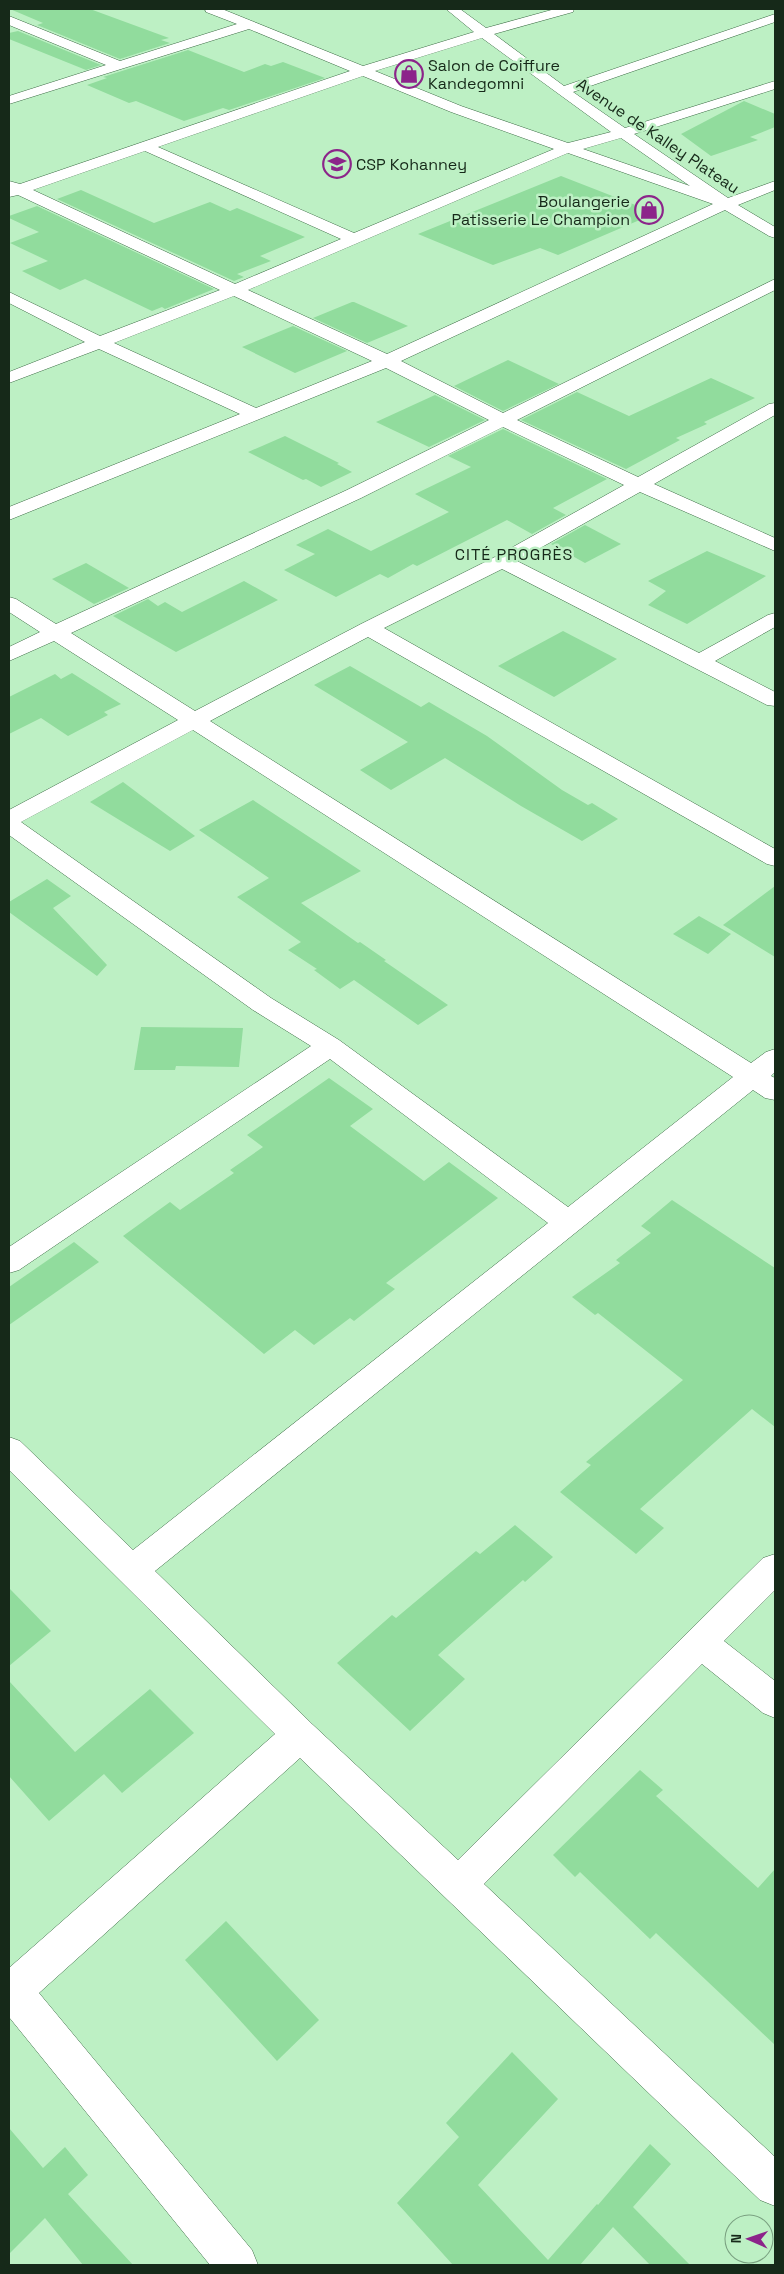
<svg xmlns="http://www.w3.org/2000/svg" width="784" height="2274" font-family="'Space Grotesk',sans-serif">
  <rect width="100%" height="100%" fill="#bdf0c4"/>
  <g fill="#91dc9d">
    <path d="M10,9H90L169,38L161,40L170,43L120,59L37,25L43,23Z"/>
    <path d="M18,31L101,65L86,70L9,39V33Z"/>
    <path d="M188,50L244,72L265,64L271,66L283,62L325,78L229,110L223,108L184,121L136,101L129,103L87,85L107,78L103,77Z"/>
    <path d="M744,101L775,114V127L750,137L758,140L711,156L681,134Z"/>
    <path d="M561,176L656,213L558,255L540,248L493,265L418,234Z"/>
    <path d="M81,190L154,223L210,202L230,211L237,208L305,237L260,256L271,261L237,274L244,277L234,281L57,199Z"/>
    <path d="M37,206L214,289L165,309L162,307L152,311L85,279L60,290L22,271L48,261L10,243L39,232L9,218V216Z"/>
    <path d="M352,302H354L408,326L367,343L313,318Z"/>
    <path d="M293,326L347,351L295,373L242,347Z"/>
    <path d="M508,360L559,384L503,411L454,386Z"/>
    <path d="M711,378L755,398L704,422L707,424L676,438L680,440L626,469L521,420L577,392L629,416Z"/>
    <path d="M435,395L485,420L429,447L376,422Z"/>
    <path d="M503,429L607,479L553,508L566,515L532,534L507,520L417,566L413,564L388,578L380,574L336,597L284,570L315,554L296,545L328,529L371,551L449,512L415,494L471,467L448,456Z"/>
    <path d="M285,436L339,463L337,464L352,472L321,487L306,479L303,480L248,452Z"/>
    <path d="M585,525L621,544L585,563L551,544Z"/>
    <path d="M707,551L766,576L687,624L648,605L666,591L648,581Z"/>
    <path d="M86,563L129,588L94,604L52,579Z"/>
    <path d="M244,581L278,600L176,652L113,616L148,599L158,606L165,602L182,612Z"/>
    <path d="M563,631L617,659L554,697L498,666Z"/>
    <path d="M350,666L421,707L429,702L487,736L562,790L588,805L592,803L618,819L582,841L521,806L445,758L391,790L360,770L408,742L314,685Z"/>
    <path d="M72,673L121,704L104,712L108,715L68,736L41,718L9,734V697L55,674L61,679Z"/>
    <path d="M123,782L195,836L170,851L90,802Z"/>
    <path d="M253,800L361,871L301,903L358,943L360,942L386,960L384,961L448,1005L418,1025L354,980L340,989L314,970L317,969L288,950L301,942L237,897L269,878L199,830Z"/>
    <path d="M47,879L71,896L53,908L107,965L97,976L9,912V902Z"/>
    <path d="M775,886V957L723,925Z"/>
    <path d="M699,916L731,934L708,954L673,934Z"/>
    <path d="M141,1027L243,1028L239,1067L176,1066L175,1070H134Z"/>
    <path d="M329,1078L373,1109L350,1126L424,1181L449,1162L498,1198L386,1283L395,1289L354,1321L350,1318L314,1345L295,1330L264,1354L123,1236L170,1202L180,1210L234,1173L230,1170L263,1147L247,1135Z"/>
    <path d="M672,1200L775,1268V1427L752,1409L640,1509L664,1528L636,1554L560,1492L591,1465L586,1462L683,1380L598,1313L595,1315L572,1297L620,1263L616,1260L651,1233L641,1226Z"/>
    <path d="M74,1242L99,1262L9,1325V1287Z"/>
    <path d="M515,1525L553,1557L525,1582L523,1580L438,1655L465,1679L410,1731L337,1663L392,1615L396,1618L476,1551L480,1554Z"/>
    <path d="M9,1588L51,1631L9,1666Z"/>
    <path d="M9,1681L75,1752L150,1689L194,1733L122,1793L104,1774L49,1821L9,1776Z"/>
    <path d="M640,1770L663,1790L656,1796L758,1888L775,1869V2045L656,1933L650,1939L580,1872L575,1877L553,1855Z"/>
    <path d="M226,1921L319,2020L277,2061L185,1960Z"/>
    <path d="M512,2052L558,2099L478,2185L548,2260L597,2204L598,2205L650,2144L671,2164L633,2207L690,2265H650L613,2227L580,2265H453L397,2203L459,2137L446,2123Z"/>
    <path d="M9,2128L43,2168L65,2147L88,2175L68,2194L133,2265H83L45,2218L9,2254Z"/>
  </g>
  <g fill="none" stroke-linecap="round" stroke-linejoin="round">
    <defs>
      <path id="street" d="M205,9H222L363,66L474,32L446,9H460L486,28L555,9H574L573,12L494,34L564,86L775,14V22L573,92L625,128L775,81V89L634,134L728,198L775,181V190L738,205L775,227V238L769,236L725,210L401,361L503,413L775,279V290L517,420L638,477L769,404L775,403V415L654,484L775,538V551L640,492L517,561L699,653L768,615L775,613V627L715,661L775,692V706L767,705L502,569L384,628L775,849V866L767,864L368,637L210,721L751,1063L766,1052L775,1049V1072L771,1076L775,1078V1100L765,1098L753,1090L155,1571L312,1724L458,1860L763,1558L775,1554V1590L724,1641L775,1681V1718L763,1713L702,1664L484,1884L775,2157V2206L760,2200L300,1758L39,1993L252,2250L258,2265H210L9,2017V1968L275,1734L9,1470V1437L20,1441L133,1550L548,1223L330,1059L19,1270L9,1273V1247L311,1046L253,1010L9,835V810L178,720L54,641L9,661V647L40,632L9,612V597L16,599L56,624L347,490L489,420L386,368L9,520V507L240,414L99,349L9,383V372L85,342L9,303V292L100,336L220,290L18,195L9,197V181L20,184L350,71L249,29L9,104V96L106,65L9,25V16L120,61L237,24L206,12ZM482,38L611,132L568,143L461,106L375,71ZM363,76L451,112L554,149L354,233L158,147ZM621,138L690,186L583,149ZM145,151L341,239L235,284L33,190ZM568,153L713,204L387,354L248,290ZM234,296L372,361L256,408L114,343ZM503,427L624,485L495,557L361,624L195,711L71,633L361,498ZM193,730L733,1077L568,1207L339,1040L271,998L21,822Z"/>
    </defs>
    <use href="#street" stroke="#3d6c46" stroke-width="1"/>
    <use href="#street" fill="#fff" fill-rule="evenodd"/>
  </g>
  <defs>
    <symbol id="shop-ring" viewBox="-11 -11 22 22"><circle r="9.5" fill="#bdf0c4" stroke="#8c248a" stroke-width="1.5"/><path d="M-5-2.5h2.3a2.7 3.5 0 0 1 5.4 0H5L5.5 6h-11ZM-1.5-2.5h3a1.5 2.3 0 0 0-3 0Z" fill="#8c248a"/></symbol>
    <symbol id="school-ring" viewBox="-11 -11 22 22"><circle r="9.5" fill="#bdf0c4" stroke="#8c248a" stroke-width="1.5"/><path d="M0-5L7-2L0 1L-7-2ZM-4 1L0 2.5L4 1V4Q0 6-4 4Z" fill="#8c248a"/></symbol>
  </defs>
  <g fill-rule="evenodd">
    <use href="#shop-ring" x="393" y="58" width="32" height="32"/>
    <use href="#school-ring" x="321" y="148" width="32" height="32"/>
    <use href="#shop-ring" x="633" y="194" width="32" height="32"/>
  </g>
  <g text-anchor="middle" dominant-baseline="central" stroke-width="5" stroke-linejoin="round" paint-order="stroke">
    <g font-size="16" fill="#162919" stroke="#bdf0c4" text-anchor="start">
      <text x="428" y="65">Salon de Coiffure<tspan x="428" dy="18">Kandegomni</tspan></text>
      <text x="356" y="164">CSP Kohanney</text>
      <text x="630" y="201" text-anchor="end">Boulangerie<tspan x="630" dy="18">Patisserie Le Champion</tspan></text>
    </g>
    <g font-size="16" fill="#162919" stroke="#bdf0c4">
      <text transform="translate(658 136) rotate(34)">Avenue de Kalley Plateau</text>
    </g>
    <g font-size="16" letter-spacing="1" fill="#162919" stroke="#bdf0c4">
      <text x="514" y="554">CITÉ PROGRÈS</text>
    </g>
  </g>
  <rect width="784" height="2274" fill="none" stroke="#162919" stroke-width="20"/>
  <g transform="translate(749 2239) rotate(272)"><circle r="24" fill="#bdf0c4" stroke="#7aa080"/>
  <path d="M0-4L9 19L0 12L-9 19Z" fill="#8c248a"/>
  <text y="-8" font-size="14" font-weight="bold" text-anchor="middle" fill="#162919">N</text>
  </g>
</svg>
